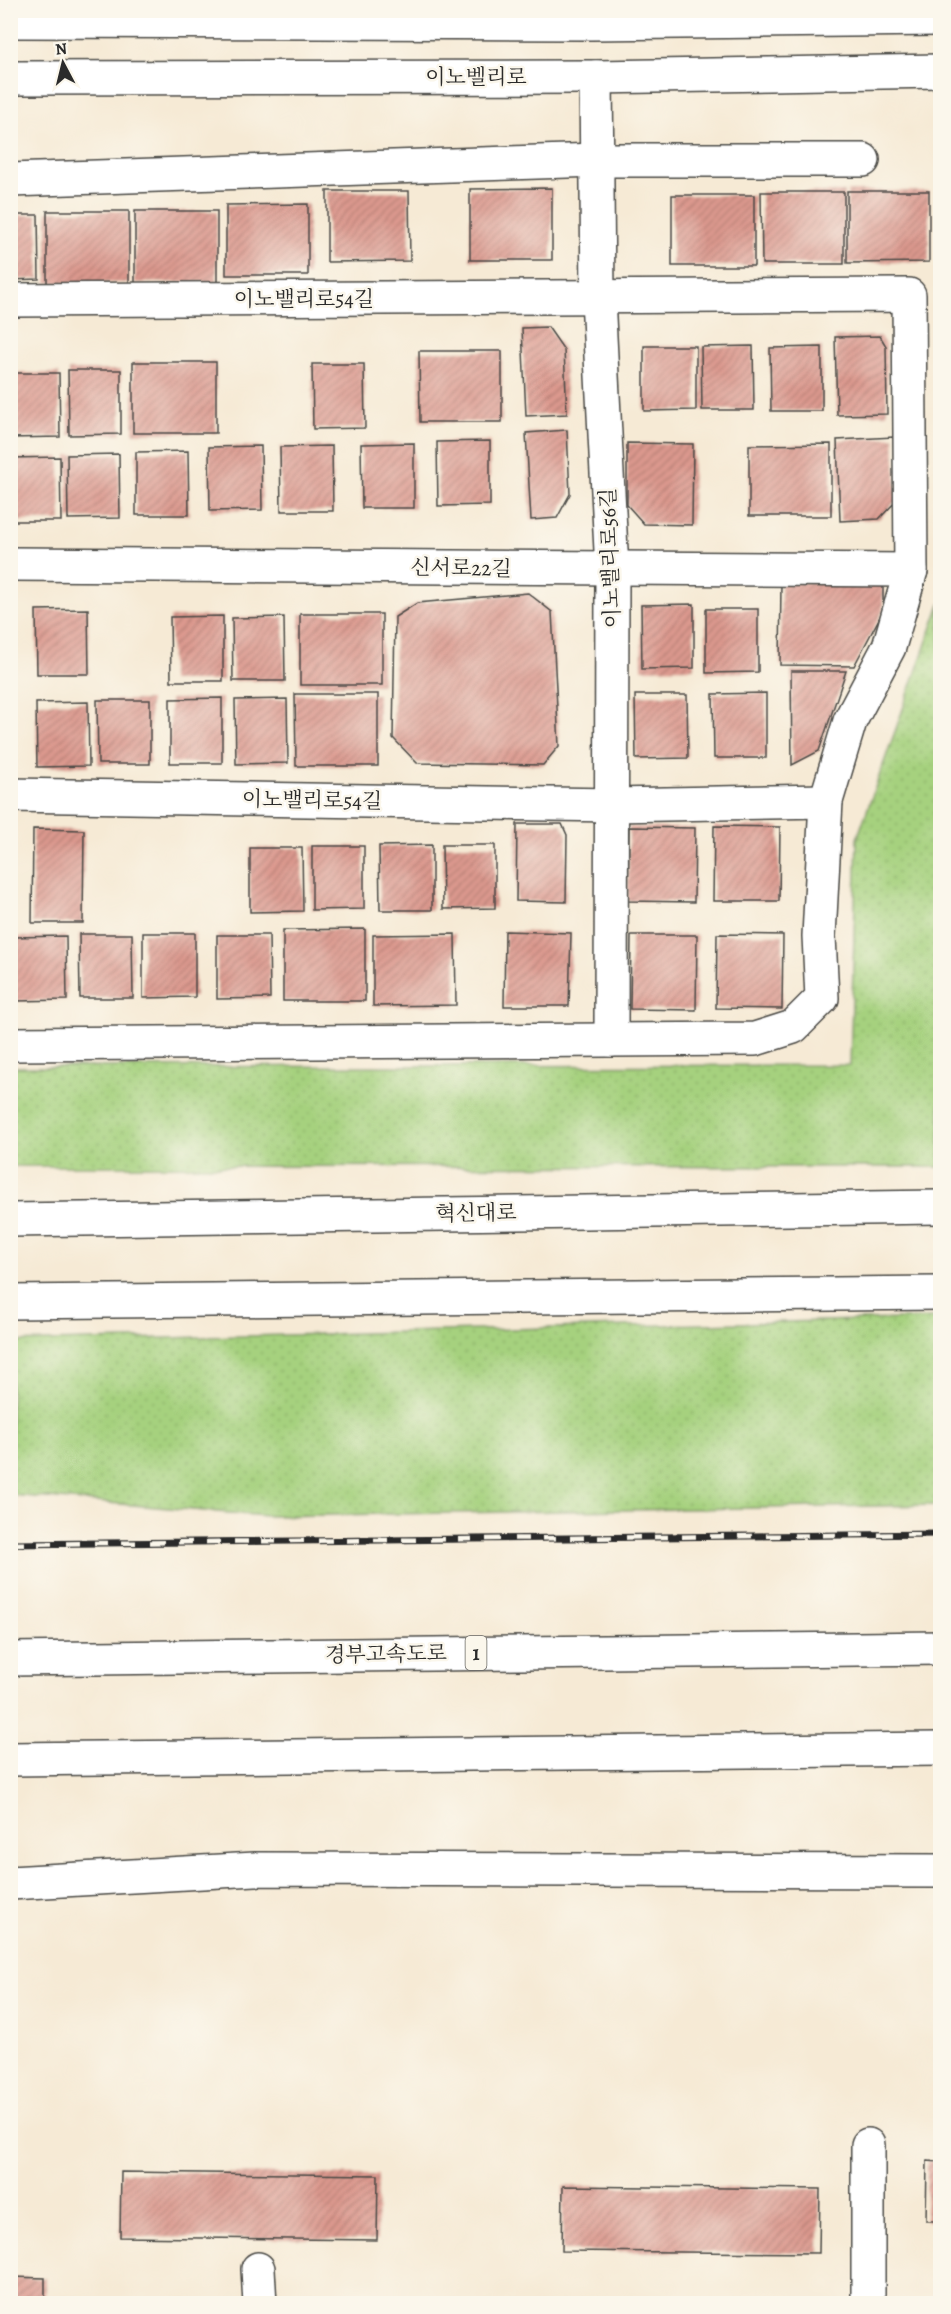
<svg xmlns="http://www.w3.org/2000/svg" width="951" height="2314" font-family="Alegreya,'Noto Serif KR',serif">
  <defs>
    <pattern id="park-dots" width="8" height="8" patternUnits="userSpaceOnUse" patternTransform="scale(1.5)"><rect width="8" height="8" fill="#a6d17e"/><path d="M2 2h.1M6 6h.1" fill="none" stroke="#8fb46d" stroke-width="1.8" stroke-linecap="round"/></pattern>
    <pattern id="building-hatch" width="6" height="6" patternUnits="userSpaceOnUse" patternTransform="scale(1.5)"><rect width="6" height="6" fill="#dc998e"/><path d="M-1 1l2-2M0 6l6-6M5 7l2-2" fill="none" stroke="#b37d74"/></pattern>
  </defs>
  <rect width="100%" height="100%" fill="#fbf7ec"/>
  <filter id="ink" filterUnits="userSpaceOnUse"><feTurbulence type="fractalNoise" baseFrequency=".0167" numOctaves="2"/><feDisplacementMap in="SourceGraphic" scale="12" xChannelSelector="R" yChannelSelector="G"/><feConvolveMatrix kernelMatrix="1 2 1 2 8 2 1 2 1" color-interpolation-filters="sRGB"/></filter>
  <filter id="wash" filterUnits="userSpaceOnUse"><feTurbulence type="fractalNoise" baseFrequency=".008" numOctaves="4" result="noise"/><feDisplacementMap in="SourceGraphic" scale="24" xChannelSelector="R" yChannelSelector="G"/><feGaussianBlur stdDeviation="1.35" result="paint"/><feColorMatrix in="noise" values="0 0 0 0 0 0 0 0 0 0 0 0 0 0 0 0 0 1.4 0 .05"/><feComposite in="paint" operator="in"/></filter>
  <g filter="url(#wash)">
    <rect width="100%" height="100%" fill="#f6ead5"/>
    <g fill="url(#park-dots)" stroke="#687e54" stroke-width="1.5">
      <path d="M940,604V1167L11,1166V1067L850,1065L857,839Z"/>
      <path d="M940,1318V1505L266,1516L11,1495V1342Z"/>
    </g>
    <g id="blocks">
      <g fill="url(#building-hatch)">
        <path d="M552,188V260H470V189Z"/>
        <path d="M327,191H409L410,261L327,262Z"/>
        <path d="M847,191H929V262L847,263Z"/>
        <path d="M761,192H844V264H762Z"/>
        <rect x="672" y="195" width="82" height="71"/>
        <path d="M308,204V275H226V205Z"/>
        <rect x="47" y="211" width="82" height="72"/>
        <path d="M135,211H217V282L135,283Z"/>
        <path d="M10,215H38L39,279L10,280Z"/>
        <path d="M548,327L564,350L567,414L526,416L522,328Z"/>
        <path d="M880,336L886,346L887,414L837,415L835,337Z"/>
        <path d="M644,346H696V410L644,411Z"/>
        <path d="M753,346L754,410H702L701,347Z"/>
        <path d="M822,347V411H771L770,348Z"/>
        <path d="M419,351H502V422H420Z"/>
        <rect x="133" y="362" width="83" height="71"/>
        <path d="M312,364H364L365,428L313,429Z"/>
        <path d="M68,370H121V434L69,435Z"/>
        <path d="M10,373H59L60,437L10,438Z"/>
        <path d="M567,430L570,494L557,518L531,520L526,433Z"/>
        <path d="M894,437L897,500L879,519L840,521L837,440Z"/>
        <path d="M490,441V505L438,506L437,442Z"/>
        <path d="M414,443V508H362L361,444Z"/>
        <path d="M627,443L693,444L692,525L644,524L627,505Z"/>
        <path d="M831,444V516H749V445Z"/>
        <path d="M261,446L262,510L210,511L209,447Z"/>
        <path d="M332,446L333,511H281L280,447Z"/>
        <path d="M188,451L189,515H136V452Z"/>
        <path d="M119,454L120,518L68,519L67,455Z"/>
        <path d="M60,457L61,521H10V458Z"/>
        <path d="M781,582L883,583V611L854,666L780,665Z"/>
        <path d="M528,593L552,612L559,746L543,765L417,763L393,738L395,617L417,603Z"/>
        <path d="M694,604V668L642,669L641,605Z"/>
        <path d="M88,609L89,674H37L36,610Z"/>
        <path d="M706,609H758V672L706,673Z"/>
        <rect x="300" y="614" width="82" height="71"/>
        <path d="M223,616V681H171L170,617Z"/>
        <path d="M284,617L285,681H233L232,618Z"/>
        <path d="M791,671H846L819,751L792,765Z"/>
        <path d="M766,693V758H714L713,694Z"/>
        <path d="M295,694H378V766H296Z"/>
        <path d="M635,695H687L688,758L636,759Z"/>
        <path d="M222,698V763H170V699Z"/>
        <path d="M287,699L288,763L236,764L235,700Z"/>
        <path d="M97,700H150V764H98Z"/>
        <path d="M88,702L89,766L37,767L36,703Z"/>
        <path d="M517,824H562L567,835L566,902L516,901Z"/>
        <path d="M714,826L780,827L779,901H713Z"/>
        <path d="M629,827L695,828L694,902L628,901Z"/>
        <path d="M33,829L84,830L83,923H32Z"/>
        <path d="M432,845V910H380L379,846Z"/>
        <path d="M442,845H495V908L443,909Z"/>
        <path d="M312,846H364V909L312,910Z"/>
        <path d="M250,848H302L303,911L250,912Z"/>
        <path d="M365,929V1001H283V930Z"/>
        <path d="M505,931L571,933L569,1006H504Z"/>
        <path d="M143,933H195V997L143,998Z"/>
        <path d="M79,934H132L133,998H80Z"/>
        <path d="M455,934L456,1005L373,1006V935Z"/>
        <path d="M717,934L783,935L782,1009L716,1008Z"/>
        <path d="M217,935H269L270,998L217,999Z"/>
        <path d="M631,935H697L696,1010L630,1009Z"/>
        <path d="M66,936L67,1000L15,1001L14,937Z"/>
        <path d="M927,2161L940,2162V2221H926Z"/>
        <path d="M121,2172L378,2175L377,2240L120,2237Z"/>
        <path d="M563,2186L820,2189L819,2253L562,2251Z"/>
        <path d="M10,2277L45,2278V2304H10Z"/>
      </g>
    </g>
  </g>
  <g filter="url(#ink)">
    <use href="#blocks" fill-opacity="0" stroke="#494844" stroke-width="1.5"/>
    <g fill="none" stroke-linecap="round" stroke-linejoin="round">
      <defs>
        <g id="street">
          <path d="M596,77L598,298L612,570L611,1040"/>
          <path d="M10,180L597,160H863"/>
          <path d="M10,300L909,295L911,570L889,647L850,721L826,801L819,936L822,998L793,1027L755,1039L10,1044"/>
          <path d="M10,564L911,570"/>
          <path d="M10,795L614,805L826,801"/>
          <path d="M10,1883L255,1869L940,1871"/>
          <path d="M258,2269L260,2304"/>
          <path d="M868,2304V2145"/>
        </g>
        <g id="secondary">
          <path d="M10,21L591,23L940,19"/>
          <path d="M10,78L596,77L940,71"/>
          <path d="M10,1220L940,1207"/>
          <path d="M10,1302L940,1293"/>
        </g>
        <g id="highway">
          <path d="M10,1659L940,1648"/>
          <path d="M10,1759L940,1749"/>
        </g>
      </defs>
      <use href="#street" stroke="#494844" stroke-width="36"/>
      <use href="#secondary" stroke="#494844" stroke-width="36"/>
      <use href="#highway" stroke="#494844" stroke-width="36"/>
      <use href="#street" stroke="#fff" stroke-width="33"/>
      <use href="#secondary" stroke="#fff" stroke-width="33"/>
      <use href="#highway" stroke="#fff" stroke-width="33"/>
      <defs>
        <path id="rail" d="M10,1544L940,1534"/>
      </defs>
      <use href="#rail" stroke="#2b2b2b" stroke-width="7"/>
      <use href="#rail" stroke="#fbf7ec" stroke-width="4.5" stroke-dasharray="14" stroke-linecap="butt"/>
    </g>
  </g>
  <g text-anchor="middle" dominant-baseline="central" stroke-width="5" stroke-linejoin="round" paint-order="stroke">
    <rect fill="#fbf7ec" stroke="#696865" stroke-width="1.5" x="465.5" y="1636" width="21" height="34" rx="4.5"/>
    <g font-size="20" font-weight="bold" fill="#2b2b2b">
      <text x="476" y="1653">1</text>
    </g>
    <g font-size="21" fill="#2b2b2b" stroke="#fbf7ec">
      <text x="476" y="77">이노벨리로</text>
      <text x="304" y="299">이노밸리로54길</text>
      <text transform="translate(610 558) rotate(-92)">이노밸리로56길</text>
      <text transform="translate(461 568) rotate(1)">신서로22길</text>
      <text transform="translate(312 800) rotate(1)">이노밸리로54길</text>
      <text transform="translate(476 1213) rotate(-1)">혁신대로</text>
      <text transform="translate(386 1654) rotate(-1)">경부고속도로</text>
    </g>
  </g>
  <rect width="951" height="2314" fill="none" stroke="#fbf7ec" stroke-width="36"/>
  <g transform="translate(63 63) rotate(353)" stroke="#fbf7ec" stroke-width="4.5" paint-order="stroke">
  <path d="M0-4.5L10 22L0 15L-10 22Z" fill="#2b2b2b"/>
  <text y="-9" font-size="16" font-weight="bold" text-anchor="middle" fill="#2b2b2b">N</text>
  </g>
</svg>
